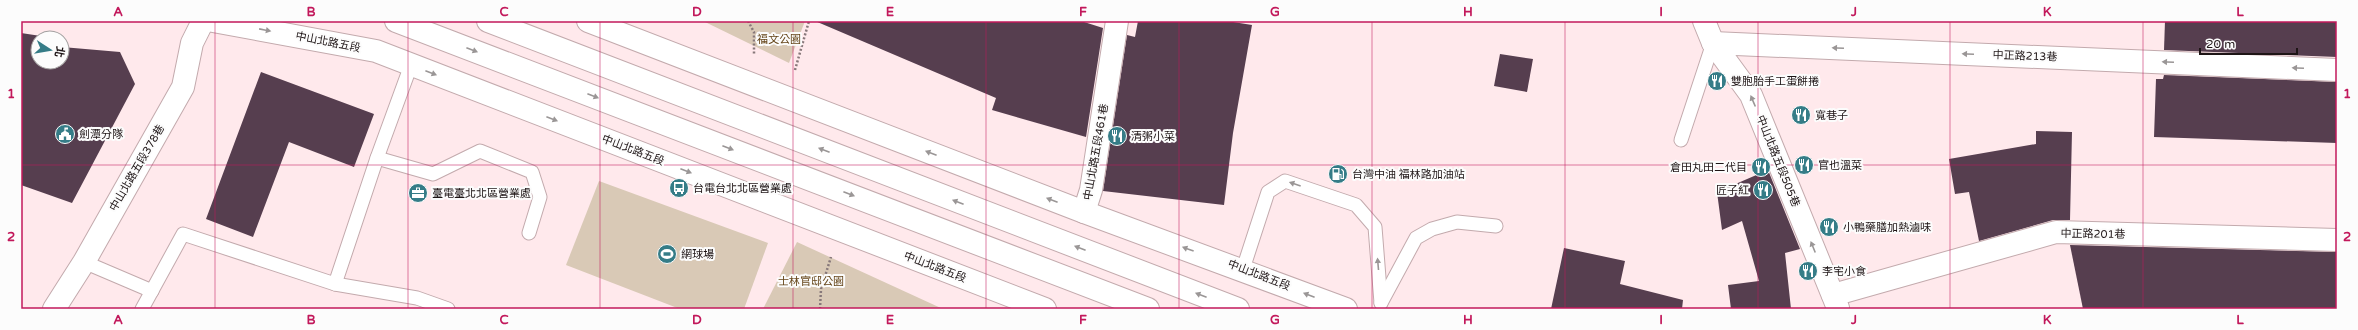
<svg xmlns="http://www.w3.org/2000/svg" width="2358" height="330" font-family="'Varela Round','Noto Sans TC',sans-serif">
  <rect width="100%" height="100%" fill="#ffe9ec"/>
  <g fill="#d9c9b6">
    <path d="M703,21H805L789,63Z"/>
    <path d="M599,181L768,243L744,309H680L566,265Z"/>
    <path d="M797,242L943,309H763Z"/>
  </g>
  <g fill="#563e4f">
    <path d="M815,21H1081L1103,28L1086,137L992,110L996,98Z"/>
    <path d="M1138,21H1227L1252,25L1233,133L1224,205L1103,191L1127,35L1135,37Z"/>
    <path d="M2165,21H2337V57L2164,50Z"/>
    <path d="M21,33L54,38H38V62H62V47L120,52L135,84L72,203L21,185Z"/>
    <path d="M1500,54L1533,59L1527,92L1494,86Z"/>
    <path d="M261,72L374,114L354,167L289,142L253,237L206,219Z"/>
    <path d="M2164,75L2337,82V143L2154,137L2156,79H2163Z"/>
    <path d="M2036,131L2072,132L2070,220H2053L1979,241L1969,192L1955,194L1949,159L2036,144Z"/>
    <path d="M1768,170L1800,249L1785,253L1791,309H1731L1728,285L1759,281L1742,221L1722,230L1717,192Z"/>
    <path d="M2070,245L2337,252V309H2083Z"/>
    <path d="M1564,248L1625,261L1620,284L1683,300L1682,309H1551Z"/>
  </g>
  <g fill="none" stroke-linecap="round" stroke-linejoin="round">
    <defs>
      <g id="service">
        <path d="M1681,140L1713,43"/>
        <path d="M377,158L411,65"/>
        <path d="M84,262L152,291"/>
        <path d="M1243,269L1268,192L1285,181L1356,205L1375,227L1381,303"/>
        <path d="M335,284L377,158L433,174L480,151L532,172L540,197L529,233"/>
        <path d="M1381,303L1416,238L1432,229L1457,222L1496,226"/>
        <path d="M142,309L183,234L335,284L417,298L448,309"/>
      </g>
      <g id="minor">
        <path d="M1704,21L1713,43L1751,95L1838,308"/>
        <path d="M1713,43L2337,70"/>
        <path d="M1084,212L1091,190L1117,21"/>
        <path d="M1833,295L2056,232L2337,240"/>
        <path d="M54,309L84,262L183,87L192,43L203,21"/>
      </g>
      <g id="primary">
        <path d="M213,21L376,51L1045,309"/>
        <path d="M396,21L1148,309"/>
        <path d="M488,21L1238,309"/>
        <path d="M588,21L1084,212L1346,309"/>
      </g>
    </defs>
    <use href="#service" stroke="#c3aaad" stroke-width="15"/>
    <use href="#minor" stroke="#c3aaad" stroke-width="24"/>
    <use href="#primary" stroke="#c3aaad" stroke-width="24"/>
    <g stroke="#87787a" stroke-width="2.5" stroke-dasharray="2 2" stroke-linecap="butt">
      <path d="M748,21L754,32V55"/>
      <path d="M795,70L809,21"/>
      <path d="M820,309L821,289L831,257"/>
    </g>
    <use href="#service" stroke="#fff" stroke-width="13"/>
    <use href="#minor" stroke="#fff" stroke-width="22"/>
    <use href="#primary" stroke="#fff" stroke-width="22"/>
  </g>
  <defs><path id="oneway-solid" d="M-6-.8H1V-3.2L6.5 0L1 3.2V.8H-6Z"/></defs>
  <g fill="#9a9696">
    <use href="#oneway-solid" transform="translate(265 30) rotate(11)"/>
    <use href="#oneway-solid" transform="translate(1838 48) rotate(-178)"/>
    <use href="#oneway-solid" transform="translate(472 50) rotate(21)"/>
    <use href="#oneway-solid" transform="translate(1968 54) rotate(-178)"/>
    <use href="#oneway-solid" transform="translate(2168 62) rotate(-178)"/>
    <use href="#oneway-solid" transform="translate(2298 68) rotate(-178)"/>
    <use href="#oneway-solid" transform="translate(431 73) rotate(21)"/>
    <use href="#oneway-solid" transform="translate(593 96) rotate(21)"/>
    <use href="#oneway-solid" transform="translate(1753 101) rotate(-113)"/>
    <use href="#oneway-solid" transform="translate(552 119) rotate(21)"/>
    <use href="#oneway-solid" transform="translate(728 148) rotate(21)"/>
    <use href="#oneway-solid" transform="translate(824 150) rotate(-159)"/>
    <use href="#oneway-solid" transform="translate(931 153) rotate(-159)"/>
    <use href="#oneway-solid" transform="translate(686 171) rotate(21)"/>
    <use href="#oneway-solid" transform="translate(1295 184) rotate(-161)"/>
    <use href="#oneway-solid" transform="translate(849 194) rotate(21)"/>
    <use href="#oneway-solid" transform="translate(1052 200) rotate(-159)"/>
    <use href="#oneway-solid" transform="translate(958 202) rotate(-159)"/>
    <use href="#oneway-solid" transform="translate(1813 247) rotate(-112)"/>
    <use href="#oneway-solid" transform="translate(1080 248) rotate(-159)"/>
    <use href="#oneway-solid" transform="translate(1188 249) rotate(-160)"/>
    <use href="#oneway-solid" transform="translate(1378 264) rotate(-95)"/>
    <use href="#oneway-solid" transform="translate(1201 295) rotate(-159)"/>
    <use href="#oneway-solid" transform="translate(1309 295) rotate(-159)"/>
  </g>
  <path fill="none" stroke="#c2185b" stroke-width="1" stroke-opacity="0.55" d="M215,21V309M408,21V309M600,21V309M793,21V309M986,21V309M1179,21V309M1372,21V309M1565,21V309M1758,21V309M1950,21V309M2143,21V309M21,165H2337"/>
  <defs>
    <symbol id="restaurant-disc" viewBox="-11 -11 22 22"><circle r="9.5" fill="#357c87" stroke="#fcfcfc"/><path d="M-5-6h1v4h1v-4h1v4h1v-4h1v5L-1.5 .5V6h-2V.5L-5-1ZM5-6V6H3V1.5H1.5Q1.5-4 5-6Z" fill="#fff"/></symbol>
    <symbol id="civic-disc" viewBox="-11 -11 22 22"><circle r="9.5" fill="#357c87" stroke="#fcfcfc"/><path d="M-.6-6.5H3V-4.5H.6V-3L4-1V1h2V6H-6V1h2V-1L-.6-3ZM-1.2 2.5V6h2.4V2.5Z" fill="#fff"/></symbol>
    <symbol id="fuel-disc" viewBox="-11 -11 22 22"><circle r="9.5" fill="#357c87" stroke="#fcfcfc"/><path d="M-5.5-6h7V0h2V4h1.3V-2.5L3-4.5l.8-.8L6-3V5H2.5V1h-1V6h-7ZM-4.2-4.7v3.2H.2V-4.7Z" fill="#fff"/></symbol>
    <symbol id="bus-disc" viewBox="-11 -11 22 22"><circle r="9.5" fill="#357c87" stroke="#fcfcfc"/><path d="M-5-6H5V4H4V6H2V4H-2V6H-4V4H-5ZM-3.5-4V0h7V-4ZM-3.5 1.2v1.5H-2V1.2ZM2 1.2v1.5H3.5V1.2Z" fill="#fff"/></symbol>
    <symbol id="office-disc" viewBox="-11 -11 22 22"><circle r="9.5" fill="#357c87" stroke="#fcfcfc"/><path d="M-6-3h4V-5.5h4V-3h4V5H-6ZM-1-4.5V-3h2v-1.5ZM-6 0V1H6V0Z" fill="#fff"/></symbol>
    <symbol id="stadium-disc" viewBox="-11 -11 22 22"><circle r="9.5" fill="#357c87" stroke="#fcfcfc"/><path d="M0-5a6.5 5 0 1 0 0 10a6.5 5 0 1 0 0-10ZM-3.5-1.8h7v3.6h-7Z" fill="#fff"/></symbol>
  </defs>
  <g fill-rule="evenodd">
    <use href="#restaurant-disc" x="1706" y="70" width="22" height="22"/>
    <use href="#restaurant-disc" x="1790" y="104" width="22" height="22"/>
    <use href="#civic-disc" x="54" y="123" width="22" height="22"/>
    <use href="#restaurant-disc" x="1106" y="125" width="22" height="22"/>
    <use href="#restaurant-disc" x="1793" y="154" width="22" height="22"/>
    <use href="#restaurant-disc" x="1750" y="156" width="22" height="22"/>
    <use href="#fuel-disc" x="1327" y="163" width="22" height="22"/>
    <use href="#bus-disc" x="668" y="177" width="22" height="22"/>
    <use href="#restaurant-disc" x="1752" y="179" width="22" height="22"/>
    <use href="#office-disc" x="407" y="182" width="22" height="22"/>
    <use href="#restaurant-disc" x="1818" y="216" width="22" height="22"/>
    <use href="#stadium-disc" x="656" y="243" width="22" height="22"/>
    <use href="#restaurant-disc" x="1797" y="260" width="22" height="22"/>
  </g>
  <g text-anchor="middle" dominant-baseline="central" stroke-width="4" stroke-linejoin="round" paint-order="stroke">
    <g font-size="11" fill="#644418" stroke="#fcfcfc">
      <text x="779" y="39">福文公園</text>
      <text x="811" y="281">士林官邸公園</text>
    </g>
    <g font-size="11" fill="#1e1516" stroke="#fcfcfc">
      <text transform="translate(328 42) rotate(11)">中山北路五段</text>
      <text transform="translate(2025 56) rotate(2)">中正路213巷</text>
      <text transform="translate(633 150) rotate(21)">中山北路五段</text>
      <text transform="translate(1096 152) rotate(-80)">中山北路五段461巷</text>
      <text transform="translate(1778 161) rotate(68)">中山北路五段505巷</text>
      <text transform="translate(137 168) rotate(-60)">中山北路五段378巷</text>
      <text transform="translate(2093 234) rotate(1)">中正路201巷</text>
      <text transform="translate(935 267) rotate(21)">中山北路五段</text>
      <text transform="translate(1259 275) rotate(21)">中山北路五段</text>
    </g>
    <g font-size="11" fill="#1e1516" stroke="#fcfcfc" text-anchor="start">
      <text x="1731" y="81">雙胞胎手工蛋餅捲</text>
      <text x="1815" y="115">寬巷子</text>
      <text x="79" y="134">劍潭分隊</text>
      <text x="1131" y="136">清粥小菜</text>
      <text x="1818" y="165">官也溫菜</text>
      <text x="1747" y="167" text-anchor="end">倉田丸田二代目</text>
      <text x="1352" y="174">台灣中油 福林路加油站</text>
      <text x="693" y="188">台電台北北區營業處</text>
      <text x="1749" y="190" text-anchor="end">匠子紅</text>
      <text x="432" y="193">臺電臺北北區營業處</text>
      <text x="1843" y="227">小鴨藥膳加熱滷味</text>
      <text x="681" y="254">網球場</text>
      <text x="1822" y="271">李宅小食</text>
    </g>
  </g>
  <rect width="2358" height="330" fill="none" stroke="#fcfcfc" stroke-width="44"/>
  <g transform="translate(50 50) rotate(102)"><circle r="19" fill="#fcfcfc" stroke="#a3a0a0"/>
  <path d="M0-3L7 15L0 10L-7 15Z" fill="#357c87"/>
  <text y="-6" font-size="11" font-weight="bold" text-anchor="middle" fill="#1e1516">北</text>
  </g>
  <path d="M2200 48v6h97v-6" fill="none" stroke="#1e1516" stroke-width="2"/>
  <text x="2206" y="48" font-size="12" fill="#1e1516" stroke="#fcfcfc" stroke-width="3" paint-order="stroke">20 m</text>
  <rect x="22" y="22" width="2314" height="286" fill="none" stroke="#c2185b" stroke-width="1.5"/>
  <g font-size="13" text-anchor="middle" font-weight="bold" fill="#c2185b">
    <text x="118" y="16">A</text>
    <text x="311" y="16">B</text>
    <text x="504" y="16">C</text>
    <text x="697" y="16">D</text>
    <text x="890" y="16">E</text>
    <text x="1083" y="16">F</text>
    <text x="1275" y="16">G</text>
    <text x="1468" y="16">H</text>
    <text x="1661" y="16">I</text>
    <text x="1854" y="16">J</text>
    <text x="2047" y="16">K</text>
    <text x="2240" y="16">L</text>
    <text x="11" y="98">1</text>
    <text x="2347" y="98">1</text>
    <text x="11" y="241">2</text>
    <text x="2347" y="241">2</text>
    <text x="118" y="324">A</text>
    <text x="311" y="324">B</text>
    <text x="504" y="324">C</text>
    <text x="697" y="324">D</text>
    <text x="890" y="324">E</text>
    <text x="1083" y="324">F</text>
    <text x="1275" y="324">G</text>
    <text x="1468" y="324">H</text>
    <text x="1661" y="324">I</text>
    <text x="1854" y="324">J</text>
    <text x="2047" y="324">K</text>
    <text x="2240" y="324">L</text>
  </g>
</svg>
